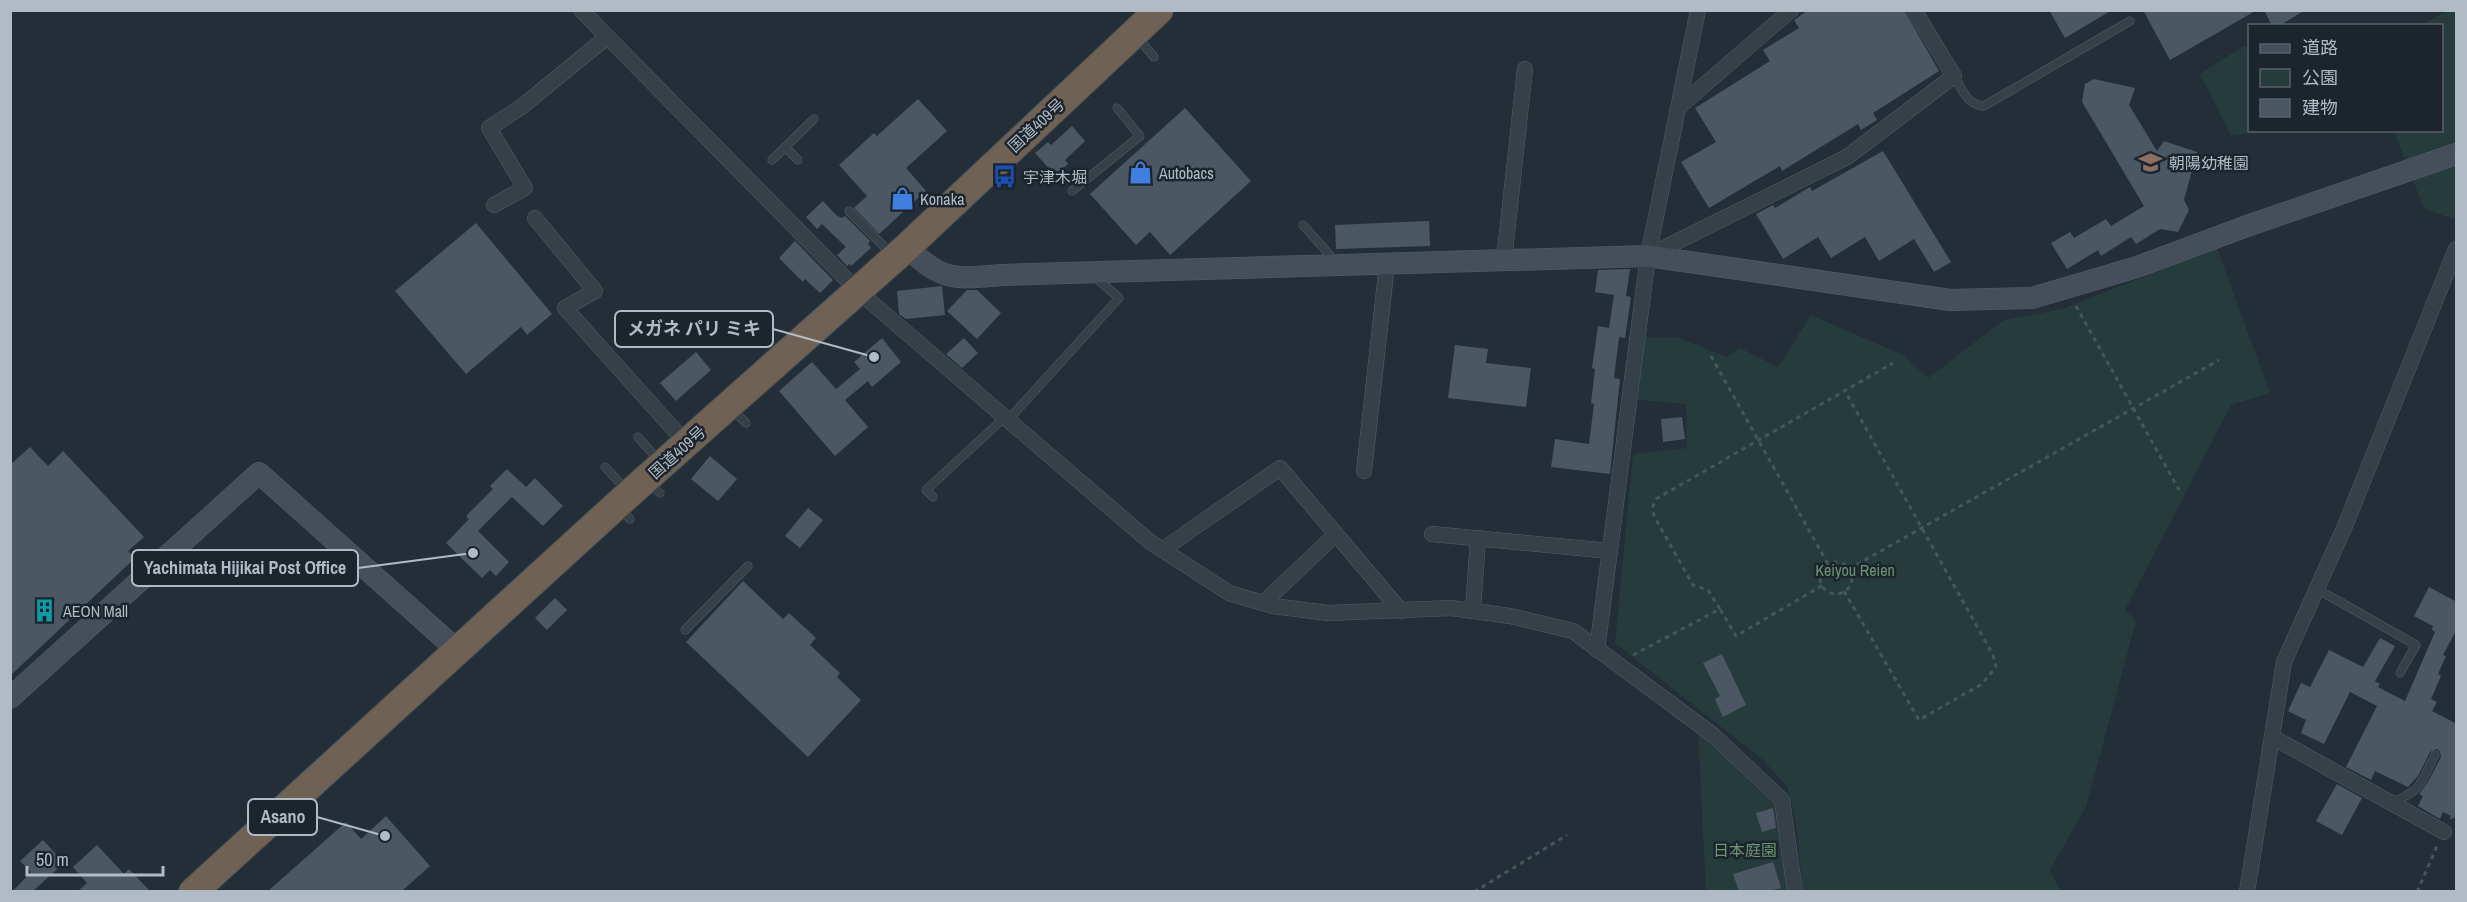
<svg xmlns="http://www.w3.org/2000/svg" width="2467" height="902" font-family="'Archivo Narrow','Noto Sans JP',sans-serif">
  <rect width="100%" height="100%" fill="#232e39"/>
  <g fill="#263b3b">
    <path d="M2446,11H2456V220L2424,209L2394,131L2442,130V26L2422,25Z"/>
    <path d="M2244,46L2249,47L2250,130L2260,131L2231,136L2200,74Z"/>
    <path d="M2217,248L2270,393L2231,405L2125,610L2136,621L2086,807L2050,870L2060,891H1803L1795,816L1787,786L1763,760L1615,643L1633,454L1687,448L1686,404L1638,400L1644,337L1679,338L1727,357L1740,348L1778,367L1811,315L1903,355L1928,378L2004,320L2062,309Z"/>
    <path d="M1698,732L1775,805L1782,823L1790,891H1706Z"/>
  </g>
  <g fill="#4b5864">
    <path d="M1808,10H1904L1939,71L1873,113L1877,120L1861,130L1858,124L1782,171L1780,166L1709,208L1681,162L1716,142L1695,108L1770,61L1763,50L1799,28L1794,20Z"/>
    <path d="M2049,10H2112L2065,38Z"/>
    <path d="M2143,10H2257L2170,60Z"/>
    <path d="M2264,10H2305L2279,26H2272Z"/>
    <path d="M2094,79L2135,88L2129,105L2157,151L2164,141L2197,152L2184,200L2189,210L2178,232L2160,229L2136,244L2131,237L2101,256L2098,250L2067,269L2051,243L2070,232L2074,238L2106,219L2111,226L2144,206L2082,102L2085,84Z"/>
    <path d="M918,99L947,131L906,168L926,191L879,234L854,208L867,196L839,165L874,133L877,136Z"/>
    <path d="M1185,108L1251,181L1170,255L1150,232L1136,245L1090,194Z"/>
    <path d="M1072,126L1085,141L1065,160L1068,164L1055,175L1035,153L1048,142L1051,145Z"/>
    <path d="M1883,151L1951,262L1934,272L1914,239L1879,261L1865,237L1831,258L1818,237L1783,259L1756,214L1773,205L1775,208L1810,187L1812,191Z"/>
    <path d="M823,201L836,215L842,218L845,216L870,241L868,244L871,248L851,266L849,264L847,266L837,255L846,247L822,224L817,229L806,217Z"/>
    <path d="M1429,221L1430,246L1336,249L1335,225Z"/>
    <path d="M476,223L552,314L527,335L521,327L466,374L395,291Z"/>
    <path d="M795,241L833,280L820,293L805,279L803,282L779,258Z"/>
    <path d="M1630,269L1626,296L1631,297L1625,338L1619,337L1614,378L1620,379L1610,474L1551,467L1555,439L1589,444L1594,404L1591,403L1595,369L1592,368L1598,326L1609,328L1614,295L1595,292L1598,270Z"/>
    <path d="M942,286L945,315L906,319L899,314L897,291Z"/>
    <path d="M967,290H977L1001,313L977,339L947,311Z"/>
    <path d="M882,338L901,362L872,387L868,381L845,400L868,427L835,456L779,391L812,362L836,389L860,369L854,362Z"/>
    <path d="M964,338L978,353L962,368L946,354Z"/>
    <path d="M1455,345L1488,349L1486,363L1531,368L1526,407L1448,398Z"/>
    <path d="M696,352L711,370L676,401L660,383Z"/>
    <path d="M1682,417L1685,439L1663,442L1661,419Z"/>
    <path d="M30,447L48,466L63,451L144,537L128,551L135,558L10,676V465Z"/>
    <path d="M710,456L737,479L718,501L691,479Z"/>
    <path d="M507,469L526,487L535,478L563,506L543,526L512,497L478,531L509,562L496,576L490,570L482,578L446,543L469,519L466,516L493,489L490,486Z"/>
    <path d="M808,508L823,520L800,548L785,536Z"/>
    <path d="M743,581L783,619L789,613L816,638L810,645L840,673L837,677L861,700L808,757L686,642Z"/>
    <path d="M2429,587L2457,602V629L2443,655L2446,656L2438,674L2441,676L2431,699L2437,702L2432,711L2457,724V819L2443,812L2440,819L2418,806L2423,796L2419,794L2428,782L2441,757L2440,752L2437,749L2430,752L2418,776L2408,787L2375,771L2371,780L2346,767L2377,706L2350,692L2324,744L2301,733L2306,720L2288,711L2301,683L2310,687L2329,650L2363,667L2380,638L2395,646L2375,681L2380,684L2378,687L2405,701L2435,632L2432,630L2433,626L2414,616Z"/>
    <path d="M555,598L567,610L547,630L535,618Z"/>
    <path d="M1722,654L1746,705L1723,717L1715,699L1720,696L1703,663Z"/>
    <path d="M2337,784L2362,798L2342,835L2316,821Z"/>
    <path d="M1773,808L1776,828L1762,832L1756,813Z"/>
    <path d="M386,816L430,866L402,891H268L346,822L361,839Z"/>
    <path d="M43,840L64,863L33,891H13L31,872L20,861Z"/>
    <path d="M97,845L124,874L129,869L150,891H78L87,883L73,867Z"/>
    <path d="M1773,862L1781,888L1769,891H1739L1733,874Z"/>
  </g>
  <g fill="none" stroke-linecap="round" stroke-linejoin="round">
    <defs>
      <g id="lane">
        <path d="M1137,37L1154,57"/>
        <path d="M1954,76C1962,89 1967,105 1984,106L2130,21"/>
        <path d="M785,147L798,160"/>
        <path d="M772,160L814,119"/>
        <path d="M1072,191L1140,136L1117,108"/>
        <path d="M849,211L892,255"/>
        <path d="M1303,225L1336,262"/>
        <path d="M732,409L746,423"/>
        <path d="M1008,420L1119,298L1094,276"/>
        <path d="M638,437L659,461"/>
        <path d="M605,467L626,490"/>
        <path d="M649,483L660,493"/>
        <path d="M933,497L926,490L1005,417"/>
        <path d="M620,509L630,519"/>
        <path d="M2317,589L2416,645L2400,673"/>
        <path d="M685,630L748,566"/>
        <path d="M2392,802C2422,791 2421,782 2435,755"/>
      </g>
      <g id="street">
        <path d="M581,10L858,291L1149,541L1229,593L1273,606L1328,613L1451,608L1510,616L1573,631L1713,735L1782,800L1795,892"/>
        <path d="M1680,106L1791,10"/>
        <path d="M494,205L525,188L489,128L520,108L607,37"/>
        <path d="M535,218L595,291L565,308L686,443"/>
        <path d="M1648,256L1847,157L1954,76L1914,10"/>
        <path d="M1504,260L1525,69"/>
        <path d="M1364,471L1387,264"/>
        <path d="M1432,534L1610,551"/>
        <path d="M1162,550L1280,468L1401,611"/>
        <path d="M1263,603L1336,534"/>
        <path d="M1473,611L1478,538"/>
        <path d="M1597,650L1648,256L1698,10"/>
        <path d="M2272,737L2444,832"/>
        <path d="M2247,892L2284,662L2345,526L2456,249"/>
      </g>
      <g id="secondary">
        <path d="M907,247C942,282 955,279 1002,275L1648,256L1950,300L2032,298L2137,267L2247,226L2456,154"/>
        <path d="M10,698L259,473L457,650"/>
      </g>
      <path id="highway" d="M193,892L629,494L907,247L1159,10"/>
    </defs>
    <use href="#lane" stroke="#545e67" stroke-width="9"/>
    <use href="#street" stroke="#545e67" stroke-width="16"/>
    <use href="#secondary" stroke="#545e67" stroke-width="22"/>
    <use href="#highway" stroke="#414b54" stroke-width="30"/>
    <g stroke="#445859" stroke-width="3" stroke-dasharray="4.5 4.5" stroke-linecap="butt">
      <path d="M2076,306L2179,490"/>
      <path d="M1711,356L1828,564"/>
      <circle cx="1836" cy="578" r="16"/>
      <path d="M1849,569L2219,360"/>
      <path d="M1844,591L1919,720L1982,684L1996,667L1993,655L1845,391"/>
      <path d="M1720,609L1708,590L1693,585L1654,516L1653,506L1656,499L1893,363"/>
      <path d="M1633,655L1720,609L1736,636L1823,585"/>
      <path d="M2451,819L2456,807"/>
      <path d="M1474,892L1567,835"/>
      <path d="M2417,892L2437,846"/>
    </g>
    <use href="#lane" stroke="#364049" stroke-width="8"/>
    <use href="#street" stroke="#364049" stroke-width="15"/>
    <use href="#secondary" stroke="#454f5c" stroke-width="21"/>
    <use href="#highway" stroke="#6f6254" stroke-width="28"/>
  </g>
  <defs>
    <symbol id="school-bare" viewBox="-9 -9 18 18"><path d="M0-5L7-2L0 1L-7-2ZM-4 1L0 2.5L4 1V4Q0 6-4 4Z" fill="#8d6e63" stroke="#1c252e" stroke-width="2.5" paint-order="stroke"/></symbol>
    <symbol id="shop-bare" viewBox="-9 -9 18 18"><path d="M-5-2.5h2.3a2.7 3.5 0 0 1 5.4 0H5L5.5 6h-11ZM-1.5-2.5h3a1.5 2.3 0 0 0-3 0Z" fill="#3f7fe0" stroke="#1c252e" stroke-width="2.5" paint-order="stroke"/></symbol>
    <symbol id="bus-bare" viewBox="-9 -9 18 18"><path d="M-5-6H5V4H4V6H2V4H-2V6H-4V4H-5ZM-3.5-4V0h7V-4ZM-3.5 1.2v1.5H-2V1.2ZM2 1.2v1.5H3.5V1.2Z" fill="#1a4fb4" stroke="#1c252e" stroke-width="2.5" paint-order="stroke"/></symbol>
    <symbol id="building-bare" viewBox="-9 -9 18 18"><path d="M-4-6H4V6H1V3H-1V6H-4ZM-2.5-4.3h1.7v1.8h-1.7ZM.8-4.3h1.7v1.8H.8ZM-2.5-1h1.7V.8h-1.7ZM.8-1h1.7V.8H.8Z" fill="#0f9aa8" stroke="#1c252e" stroke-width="2.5" paint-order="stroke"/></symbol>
  </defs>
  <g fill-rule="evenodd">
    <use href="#school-bare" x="2134" y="146" width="33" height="33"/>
    <use href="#shop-bare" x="1124" y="156" width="33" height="33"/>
    <use href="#bus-bare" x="988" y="160" width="33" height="33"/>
    <use href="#shop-bare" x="886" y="182" width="33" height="33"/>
    <use href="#building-bare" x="28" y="594" width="33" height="33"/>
  </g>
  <g text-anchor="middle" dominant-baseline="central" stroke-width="5" stroke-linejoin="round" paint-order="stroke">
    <g font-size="16" fill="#b1bbc5" stroke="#1c252e">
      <text transform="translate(1036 125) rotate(-43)">国道409号</text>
      <text transform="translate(677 452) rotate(-42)">国道409号</text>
    </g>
    <g font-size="16" fill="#b1bbc5" stroke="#1c252e" text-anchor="start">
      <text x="2169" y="163">朝陽幼稚園</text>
      <text x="1159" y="173">Autobacs</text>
      <text x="1023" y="177">宇津木堀</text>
      <text x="920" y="199">Konaka</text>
      <text x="63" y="611">AEON Mall</text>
    </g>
    <g font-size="16" fill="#6a9570" stroke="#1c252e">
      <text x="1855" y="570">Keiyou Reien</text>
      <text x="1745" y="850">日本庭園</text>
    </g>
  </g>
  <path fill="none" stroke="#b1bbc5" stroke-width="2" d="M874 357L773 329M473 553L358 568M385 836L317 817"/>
  <g fill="#b1bbc5" stroke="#1c252e" stroke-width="2">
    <circle cx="874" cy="357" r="6"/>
    <circle cx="473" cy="553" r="6"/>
    <circle cx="385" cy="836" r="6"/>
  </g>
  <g fill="#1c252e" stroke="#b1bbc5" stroke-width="2">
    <rect x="615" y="311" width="158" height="36" rx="6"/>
    <rect x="132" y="550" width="226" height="36" rx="6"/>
    <rect x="248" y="799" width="69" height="36" rx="6"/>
  </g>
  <g font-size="18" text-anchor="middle" font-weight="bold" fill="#b1bbc5">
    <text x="694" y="335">メガネ パリ ミキ</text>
    <text x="245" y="574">Yachimata Hijikai Post Office</text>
    <text x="283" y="823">Asano</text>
  </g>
  <rect width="2467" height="902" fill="none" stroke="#b1bbc5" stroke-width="24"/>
  <rect x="2248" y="24" width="195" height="108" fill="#1c252e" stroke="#58616a" stroke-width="1.5"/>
  <rect x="2260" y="44" width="30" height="9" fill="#454f5c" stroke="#58616a" stroke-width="1.5"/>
  <text x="2302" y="54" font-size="18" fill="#b1bbc5">道路</text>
  <rect x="2260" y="69" width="30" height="18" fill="#263b3b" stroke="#58616a" stroke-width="1.5"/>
  <text x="2302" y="84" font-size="18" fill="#b1bbc5">公園</text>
  <rect x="2260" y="99" width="30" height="18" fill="#4b5864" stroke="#58616a" stroke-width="1.5"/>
  <text x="2302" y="114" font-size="18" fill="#b1bbc5">建物</text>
  <path d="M27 866v9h136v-9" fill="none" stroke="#b1bbc5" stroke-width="3"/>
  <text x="36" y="866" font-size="18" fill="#b1bbc5" stroke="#1c252e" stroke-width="4.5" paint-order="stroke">50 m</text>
</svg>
